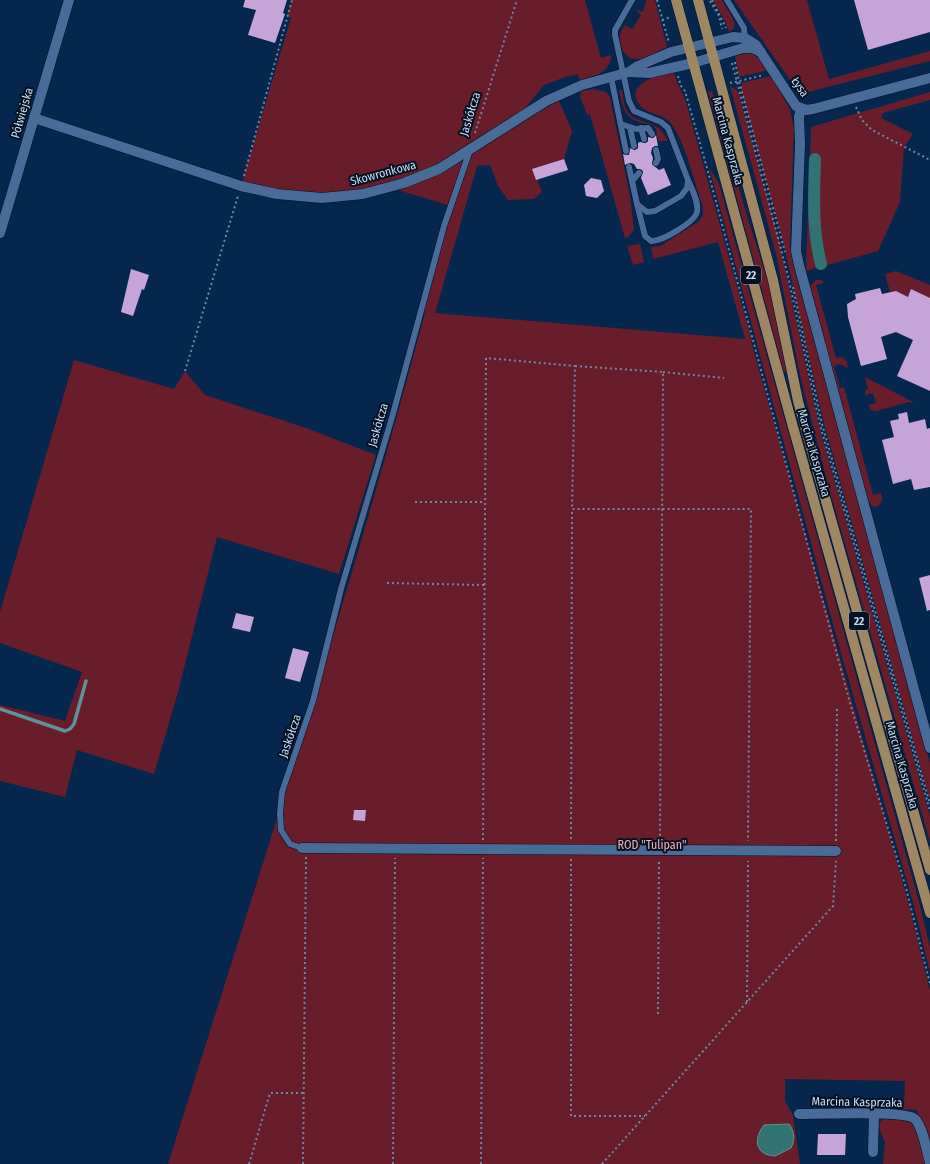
<svg xmlns="http://www.w3.org/2000/svg" width="930" height="1164" font-family="'Fira Sans Condensed',sans-serif">
  <rect width="100%" height="100%" fill="#05274d"/>
  <g fill="#691d2a">
    <path d="M292,0H585L601,58L611,55C611,73 594,76 580,80L577,74L574,76L571,75L569,77L568,76L544,85L517,118L522,120L559,101L572,131L564,159L533,169L542,192L534,199L508,200L498,186L490,165L477,166L435,313L745,339L718,242L653,259L651,247L660,246L698,222L703,215V207C695,184 686,146 673,126C662,109 639,118 635,94C640,79 659,74 674,73C677,85 684,94 687,106L752,341H751L909,905L930,991V1156L917,1110L899,1109L904,1104L905,1081L785,1079V1101L793,1115L800,1164H168C257,881 349,599 425,313L421,312L451,206L388,187L322,198L241,186L291,18L287,16Z"/>
    <path d="M646,0H655L667,47L645,59H633C620,54 615,36 625,25L632,29L641,15L635,9L643,12Z"/>
    <path d="M713,0H722C726,9 743,26 729,32C726,21 719,11 713,0Z"/>
    <path d="M734,0H807L829,79L930,51V61L800,94Z"/>
    <path d="M749,52L760,59L768,70L739,77L735,55Z"/>
    <path d="M771,76L790,109L794,128L790,244L794,267L930,763V801L824,424L782,237L741,90L742,83Z"/>
    <path d="M730,86L738,91L778,236L819,426L930,816V842L827,481L800,375L776,254Z"/>
    <path d="M594,89L606,92L610,97L630,196L634,230L628,237L625,238L590,114L587,115L580,96L581,91Z"/>
    <path d="M619,90H622C623,96 624,105 627,111C638,127 657,116 668,141H658L656,129L653,125C627,121 624,115 619,90Z"/>
    <path d="M712,91L746,213L768,281L786,371L784,372L708,92Z"/>
    <path d="M930,92V100L883,113L881,118L913,134L904,147L900,202L878,251L806,271L811,127Z"/>
    <path d="M709,167L719,184L919,902L930,947V973L914,906L839,646Z"/>
    <path d="M640,244L644,262L633,265L627,246Z"/>
    <path d="M896,271L930,285V298L911,289L908,297L896,291L890,292L885,274Z"/>
    <path d="M816,280H822L824,283L816,285L836,358L842,357L847,362L848,368L839,364L834,366L840,388L844,387L873,495L881,493C883,499 882,503 877,507L872,506L867,498L810,286Z"/>
    <path d="M74,360L174,389L185,371L205,395L306,428L376,455L339,574L217,537L178,692L154,774L77,750L65,797L0,781V705L65,721L82,672L0,643V612Z"/>
    <path d="M865,377L915,403L909,402L876,411L871,410L868,405L876,403L873,393L865,395V391L868,389Z"/>
    <path d="M900,1118C920,1120 922,1147 927,1164H883L885,1142L880,1131L879,1123L883,1119Z"/>
  </g>
  <path fill="#307372" stroke="#5e939a" d="M789,1124C795,1132 795,1140 791,1148L775,1156C755,1155 753,1139 764,1125Z"/>
  <g fill="none" stroke-linecap="round" stroke-linejoin="round">
    <path stroke="#5e939a" stroke-width="3.5" d="M0,709L65,731L70,729L74,724L86,681"/>
    <path stroke="#307372" stroke-width="12" d="M815,159C814,195 812,229 821,264"/>
  </g>
  <g fill="#c6a4d7">
    <path d="M245,0H287L283,13L285,14L275,43L248,35L256,10L243,7Z"/>
    <path d="M854,0H930V32L868,50Z"/>
    <path d="M656,135L658,146H655L652,148L651,153L653,158L652,164L659,170L664,168L671,185L648,195L641,178L643,171L640,169H637L634,164L631,163L625,165L623,154L629,155L630,148L635,150L638,148V143L640,142L646,143L648,141V137L653,138Z"/>
    <path d="M564,159L568,170L536,180L532,169Z"/>
    <path d="M591,178L601,180L604,191L597,198L586,196L584,185Z"/>
    <path d="M131,269L149,275L144,290L142,289L133,316L121,312Z"/>
    <path d="M880,288L882,294L896,291L908,297L911,289L930,298V391L897,376L913,340L896,332L881,337L887,359L861,366L848,317L847,304L856,299L855,294Z"/>
    <path d="M907,412L909,423L925,419L927,429L930,428V487L914,490L911,479L893,484L882,440L894,437L890,421L899,419L898,414Z"/>
    <path d="M930,575V610L927,611L919,578Z"/>
    <path d="M236,613L254,617L250,632L232,628Z"/>
    <path d="M293,648L309,652L300,682L285,678Z"/>
    <path d="M354,810H366L365,821L353,820Z"/>
    <path d="M818,1134H846L845,1155H817Z"/>
  </g>
  <g fill="none" stroke-linecap="round" stroke-linejoin="round">
    <defs>
      <g id="lane">
        <path d="M727,0L744,28L745,40"/>
        <path d="M611,77L626,151"/>
        <path d="M621,124L636,129L648,128L652,134"/>
        <path d="M630,128L634,146"/>
        <path d="M641,128L644,139"/>
        <path d="M656,163L658,159L656,150"/>
        <path d="M629,167L637,204L647,212L655,211L681,196L687,188L688,180L668,128L661,122L634,111L629,101L615,35V30L632,0"/>
        <path d="M632,181L639,173"/>
        <path d="M637,204L645,236L651,241C661,242 695,222 697,212C699,202 692,190 689,182"/>
        <path d="M302,848L290,844L281,830L280,813L282,792L313,701L341,589L393,414L444,226L470,150"/>
      </g>
      <g id="street">
        <path d="M629,72L649,73L693,63L743,48H752L761,52"/>
        <path d="M801,109L799,117L800,144L796,251L799,265L930,748"/>
        <path d="M34,118L241,186L277,194L322,198L363,194L404,183L439,169L546,101L582,85L629,72L638,66L671,52L733,37L745,38L756,45L796,106L806,110L813,109L930,78"/>
        <path d="M0,233L69,0"/>
        <path d="M302,848L836,851"/>
        <path d="M799,1114C817,1114 906,1110 915,1119C923,1127 927,1153 930,1163"/>
        <path d="M873,1152L874,1114"/>
      </g>
      <g id="primary">
        <path d="M676,0L793,427L930,913"/>
        <path d="M698,0L773,280L798,401L811,448L930,870"/>
      </g>
    </defs>
    <use href="#lane" stroke="#000f2b" stroke-width="7"/>
    <use href="#street" stroke="#000f2b" stroke-width="11"/>
    <use href="#primary" stroke="#000f2b" stroke-width="11"/>
    <g stroke="#6f89a8" stroke-width="2" stroke-dasharray="2 3" stroke-linecap="butt">
      <path d="M657,0L669,43"/>
      <path d="M712,0L726,28"/>
      <path d="M710,1L719,16L722,29"/>
      <path d="M662,20L671,17"/>
      <path d="M735,62L739,81L764,75"/>
      <path d="M732,63L788,276L820,425L930,811"/>
      <path d="M678,76L681,86L685,91L707,168L850,703L906,888L930,984"/>
      <path d="M730,83L739,81L785,252"/>
      <path d="M856,107L862,120L872,130L930,160"/>
      <path d="M475,133L517,0"/>
      <path d="M244,176L292,0"/>
      <path d="M793,287L822,424L930,804"/>
      <path d="M575,366L663,372L660,841"/>
      <path d="M185,371L238,196"/>
      <path d="M663,372L724,378"/>
      <path d="M415,502H485"/>
      <path d="M387,583L485,585"/>
      <path d="M571,839L572,509"/>
      <path d="M483,840L486,358L575,366L572,509H751L748,841"/>
      <path d="M836,841L837,707"/>
      <path d="M571,859V1116H645"/>
      <path d="M747,1002L748,861"/>
      <path d="M658,1014L659,860"/>
      <path d="M249,1164L270,1093H303"/>
      <path d="M303,1164L306,857"/>
      <path d="M393,1164L395,858"/>
      <path d="M481,1164L483,858"/>
      <path d="M602,1164L833,906L836,861"/>
    </g>
    <use href="#lane" stroke="#486b97" stroke-width="6"/>
    <use href="#street" stroke="#486b97" stroke-width="10"/>
    <use href="#primary" stroke="#9e8863" stroke-width="10"/>
  </g>
  <g text-anchor="middle" dominant-baseline="central" stroke-width="4" stroke-linejoin="round" paint-order="stroke">
    <g fill="#041121" stroke="#8fa0b7" stroke-width="1">
      <rect x="741" y="266" width="20" height="18" rx="3"/>
      <rect x="849" y="612" width="20" height="18" rx="3"/>
    </g>
    <g font-size="11" font-weight="bold" fill="#cbdef7">
      <text x="751" y="275">22</text>
      <text x="859" y="621">22</text>
    </g>
    <g font-size="12" fill="#cbdef7" stroke="#041121">
      <text transform="translate(800 87) rotate(56)">Łysa</text>
      <text transform="translate(22 113) rotate(-74)">Półwiejska</text>
      <text transform="translate(470 114) rotate(-73)">Jaskółcza</text>
      <text transform="translate(728 141) rotate(75)">Marcina Kasprzaka</text>
      <text transform="translate(383 173) rotate(-15)">Skowronkowa</text>
      <text transform="translate(378 425) rotate(-74)">Jaskółcza</text>
      <text transform="translate(814 453) rotate(74)">Marcina Kasprzaka</text>
      <text transform="translate(290 736) rotate(-71)">Jaskółcza</text>
      <text transform="translate(902 765) rotate(74)">Marcina Kasprzaka</text>
      <text transform="translate(857 1102) rotate(1)">Marcina Kasprzaka</text>
    </g>
    <g font-size="12" fill="#f3b0b4" stroke="#041121">
      <text x="652" y="845">ROD "Tulipan"</text>
    </g>
  </g>
</svg>
